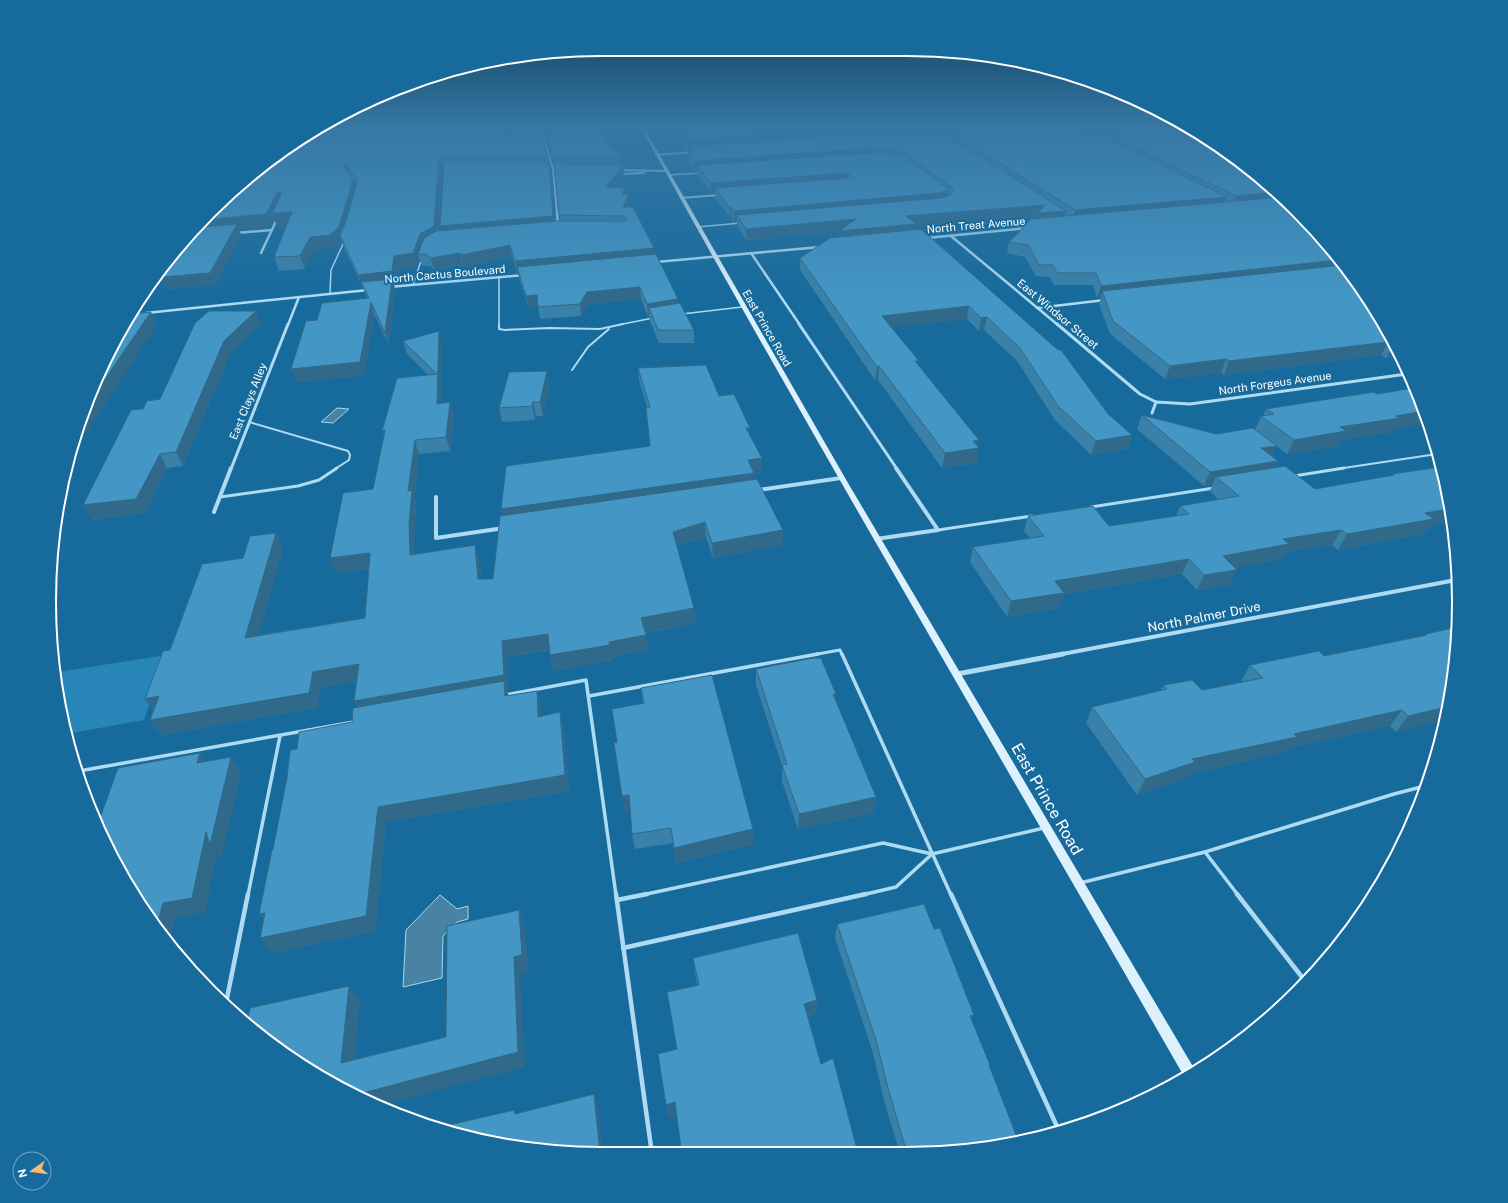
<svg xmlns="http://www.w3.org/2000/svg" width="1508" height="1203" font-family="'Public Sans',sans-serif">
  <rect width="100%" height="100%" fill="#176b9c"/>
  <path fill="#2785b8" d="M166,655L144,720L66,734L58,672Z"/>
  <g fill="#4983a4" stroke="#a1d8f4">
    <path d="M337,408L349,409L333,423L321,422Z"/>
    <path d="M440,895L457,909L468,906V919L457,922L443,936L442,978L403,987L406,930Z"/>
  </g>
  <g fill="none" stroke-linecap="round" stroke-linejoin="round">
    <g stroke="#aedaf2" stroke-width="1.5">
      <path d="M668,175L701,173"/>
      <path d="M698,227L740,223"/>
      <path d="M499,277V325"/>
      <path d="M413,285L422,258"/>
      <path d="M330,293L331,270L344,242"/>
      <path d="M682,314L742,307"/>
      <path d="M618,325L653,318"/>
    </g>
    <g stroke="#aedaf2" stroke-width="2">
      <path d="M499,324V329L505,330L549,328L600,329L623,324"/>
      <path d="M572,370L588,347L609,329"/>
      <path d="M249,422L348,451L350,455L349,460L335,469"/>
      <path d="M1337,469L1437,454"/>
    </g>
    <g stroke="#aedaf2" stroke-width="3">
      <path d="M1294,476L1344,468"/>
      <path d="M220,497L298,486L319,480L337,468"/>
      <path d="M1091,507L1214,488"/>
      <path d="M938,530L1032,516"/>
      <path d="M812,655L840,650L842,655"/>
    </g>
    <g stroke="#aedaf2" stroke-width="3.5">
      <path d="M842,654L951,895"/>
      <path d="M505,695L586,680L616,895"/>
      <path d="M589,696L818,654"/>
      <path d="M79,771L354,722"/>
      <path d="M1205,852L1238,895"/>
      <path d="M932,854L1044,828"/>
      <path d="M1080,883L1205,852L1394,794L1425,786"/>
      <path d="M248,895L280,736"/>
      <path d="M642,895L883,843L932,854L896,887L862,895"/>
    </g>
    <g stroke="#aedaf2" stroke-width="4.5">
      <path d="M616,894L652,1154"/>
      <path d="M951,894L1059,1131"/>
      <path d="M1237,894L1305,981"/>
      <path d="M617,900L647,894"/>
      <path d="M623,948L866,894"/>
      <path d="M226,1003L248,894"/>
    </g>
    <g stroke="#aedaf2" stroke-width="2">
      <path d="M540,126L553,169L557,213"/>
      <path d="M656,155L692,152"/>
      <path d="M618,170L665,171"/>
      <path d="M619,174L644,173"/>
      <path d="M681,198L719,195"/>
    </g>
    <g stroke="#aedaf2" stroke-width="2.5">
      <path d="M557,212L558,226"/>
      <path d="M235,233L272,230"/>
      <path d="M951,236L1058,325"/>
      <path d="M191,237L201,236"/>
      <path d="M927,238L1027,228"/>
      <path d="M261,253L277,219"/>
      <path d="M751,253L800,325"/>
      <path d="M656,262L820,247"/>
      <path d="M389,287L524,275"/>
      <path d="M1037,308L1105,300"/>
      <path d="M146,313L368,290"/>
      <path d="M288,325L299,297"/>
    </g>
    <g stroke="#aedaf2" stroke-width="3">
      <path d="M799,324L897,469"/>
      <path d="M1057,324L1140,394L1156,402"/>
      <path d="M1152,413L1156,402L1190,404L1407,374"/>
      <path d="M231,469L288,324"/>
    </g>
    <g stroke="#aedaf2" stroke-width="4">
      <path d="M758,490L841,478"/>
      <path d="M436,497V538L504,528"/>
      <path d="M214,512L231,468"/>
      <path d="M876,539L938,530L896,468"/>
      <path d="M1057,655L1456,580"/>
    </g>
    <path stroke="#aedaf2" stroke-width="5" d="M957,674L1063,654"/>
    <path fill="#ddf1fc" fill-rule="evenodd" d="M640,126H643L848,483L1195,1070L1185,1078C1003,761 817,446 640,126Z"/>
  </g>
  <g fill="#3a81a9" fill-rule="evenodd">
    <path d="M543,126H600L607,142L620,157L621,165L624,175L614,187L626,194H629L630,204L629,207L654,248V254L679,303L694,330V343H659L650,321L649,316L648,317L641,299L589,304L581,316L540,319L538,307L529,308L519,278L518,273H517L512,256L463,267L462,265L434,270L430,266H422L419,258L417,266L398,269L396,285H394L395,291L389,345L374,314L364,375L297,382L291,369L317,320L367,298L363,288L344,248L342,241L335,248L314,250L305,269L279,271L274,257L287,225L277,226L274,219L270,226L239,229L241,235L215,285L167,289L162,277L207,227L406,127L548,156L551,172L555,221H560L555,167ZM443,167H444L440,226L442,231H438L442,169ZM349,174L357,184L356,188L353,180Z"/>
    <path d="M677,126H1187L1385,325L1399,356L1386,358L1381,355L1224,375L1221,373L1165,379L1110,334L1099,304L1101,298H1097L1093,285H1054L1050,277L1036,276L1025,257L1007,253L1009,242L1036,219L1037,216L915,227V230L1108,414L1132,435L1127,449L1091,455L1055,420L1017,361L984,330L979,331L967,319L891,327L979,448L976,463L942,468L878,380H875L800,270V258L838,237L839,232L746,240L737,226V221L734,222L732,218H730L715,198V193H711L697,175V171H695L688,161V152L691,151L690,150H687L677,137V128H678Z"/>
    <path d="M261,323L230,354L183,466L167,468L145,513L92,520L143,409L160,399Z"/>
    <path d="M403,341L442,344L441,403L454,416L450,451L419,454L414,497L416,505L414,540V554L480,560L481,579H493L503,516L650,446L647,407L639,381L638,368L719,396L750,428V436L762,458V473L754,474V480L783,530V545L713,558L706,537L677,546L694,608L695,624L645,633L648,650L612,657V660L553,671L550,655L549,650L507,657L508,691H507L508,696L537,691L541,706V716L560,712L564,728L569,791L386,822L375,931L272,953L264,920L273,849L297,749L352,722L357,707L354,701L357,681L321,687L317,708L161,735L150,720L153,710L145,699L170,650L243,558L276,533L283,548L258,635L365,618L369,569L337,573L373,489L428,375L407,354Z"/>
    <path d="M549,385L543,416H536L535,420L502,422L499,408Z"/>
    <path d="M1266,409L1393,429L1392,432L1341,440L1339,446L1287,454L1276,446L1272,456L1275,468L1315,489L1391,476L1392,474L1440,467L1430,525L1424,534L1338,550L1332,545L1285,552L1281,559L1235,568L1229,585L1197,590L1182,574L1064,594L1059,608L1007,617L970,562L973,547L1030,538L1024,531L1028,516L1109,526L1176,516L1180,506L1219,500L1210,491L1212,485L1204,486L1137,429L1142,415L1216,434L1255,430L1261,416H1263Z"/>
    <path d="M1426,634L1458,638L1444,720L1396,732L1390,726L1289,748L1286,752L1189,774L1186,778L1137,795L1086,723L1092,707L1161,690L1164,685L1202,690L1243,682L1241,681L1250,665L1324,656L1425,636Z"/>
    <path d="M756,669L836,701L876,797L874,813L798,829L782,781V766L756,685Z"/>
    <path d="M641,688L753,844L676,863L673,843L635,849L632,834L631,810L625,812L617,742L643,704Z"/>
    <path d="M837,924L934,929L972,1021L990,1067L943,1153H900L884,1101L873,1053L835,938Z"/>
    <path d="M693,958L817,1000L816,1013L808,1016L821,1064L858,1153L676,1115L668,1117L677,1049L697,985L695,972Z"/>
  </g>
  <g fill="#306989">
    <path d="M906,126H919L918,134L690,146V150H687V141Z"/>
    <path d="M934,126H940L939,134L933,135Z"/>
    <path d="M874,148L873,158L697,165V171H695L694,161Z"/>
    <path d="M441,156L443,167L442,169L437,239L418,254L419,258L417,266L398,269L396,285H394L395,291L389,345L385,333L361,282L363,288L358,275L394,256L439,158Z"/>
    <path d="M344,163H346L350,174L347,175L344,166Z"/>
    <path d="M549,163L551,172L555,227L443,237L440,226Z"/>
    <path d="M623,165L624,175L607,197L606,187Z"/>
    <path d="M848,173L847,184L715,188V193H711V183Z"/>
    <path d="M353,180L357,191L343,240L340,235L342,241L335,248L314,250L305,269L300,256L310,237Z"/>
    <path d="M625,188L626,198L622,194Z"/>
    <path d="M949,190L947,201L737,215V221L734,222V211Z"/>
    <path d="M280,192L292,212L296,224L277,226L274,219L270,226L239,229L241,235L215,285L167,289L162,277L209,233L204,220Z"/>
    <path d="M1277,192L1286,202L1233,206L1236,196Z"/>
    <path d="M629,194L630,204L625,217L623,207Z"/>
    <path d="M1227,197L1223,207L1072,221L1075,210Z"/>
    <path d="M1045,205L1066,211L1064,222L1035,224L1037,216L915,227L914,236L838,243L839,232L746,240V229L856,219L906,216Z"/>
    <path d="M731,207L732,218H730V208Z"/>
    <path d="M510,245L512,256L463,267L461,255Z"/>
    <path d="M654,248V260L517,267L518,273H517L515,261Z"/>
    <path d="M460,253L462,265L434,270L431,258Z"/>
    <path d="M1338,260L1346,270L1102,291L1101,298H1097L1101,286Z"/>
    <path d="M640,287L641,299L589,304L581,316L580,304L587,292Z"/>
    <path d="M537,295L538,307L529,308L526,296Z"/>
    <path d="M678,299L679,311L649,308V316L648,317L647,304Z"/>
    <path d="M371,302L374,314L364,375L297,382L291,369Z"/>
    <path d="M969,306L967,319L881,329L882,316Z"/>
    <path d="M256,311L261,323L230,354L183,466L176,452L224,341Z"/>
    <path d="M151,312L157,325L78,445L73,446L94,395Z"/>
    <path d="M987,317L984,330L979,331L981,318Z"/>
    <path d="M439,331L442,344L441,418L437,404Z"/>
    <path d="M1388,342L1381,355L1224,375L1229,361Z"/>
    <path d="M1393,345H1394L1399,356L1386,358Z"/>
    <path d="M1226,359L1221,373L1165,379L1170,366Z"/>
    <path d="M915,361H919L917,374Z"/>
    <path d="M879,366L878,380H875L877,367Z"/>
    <path d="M547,371L549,385L543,416L540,402Z"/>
    <path d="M450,402L454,416L450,451L446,437Z"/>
    <path d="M533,402L536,416L535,420L532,406Z"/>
    <path d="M1424,411L1429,423L1393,429L1392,432L1341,440L1339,446L1287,454L1294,440L1340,427L1396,416Z"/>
    <path d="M746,428H750V442Z"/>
    <path d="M385,430L386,445L382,431Z"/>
    <path d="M1132,435L1127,449L1091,455L1096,441Z"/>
    <path d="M415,440L419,454L414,497L416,505L414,540L415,570L410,555L408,491Z"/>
    <path d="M979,440L977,448H979L976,463L942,468L945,453L973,441Z"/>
    <path d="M1277,446L1270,461L1261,448Z"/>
    <path d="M160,454L167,468L145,513L92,520L83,505Z"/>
    <path d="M762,458V473L754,474V487L505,524L501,509L748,460Z"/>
    <path d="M1278,461L1271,476L1216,477L1212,485L1204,486L1210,472Z"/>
    <path d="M1449,509L1452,522L1430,525L1424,534L1338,550L1347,534L1425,513Z"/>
    <path d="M705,522L706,537L674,547L673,532Z"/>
    <path d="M783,530V545L713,558L712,543Z"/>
    <path d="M1341,530L1332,545L1285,552L1281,559L1216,572L1223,556L1283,539Z"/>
    <path d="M276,533L283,548L254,653L245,638Z"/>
    <path d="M475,545L480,560L482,594L478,579Z"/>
    <path d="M370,553L376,568L337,573L330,558Z"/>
    <path d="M1189,559L1182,574L1064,594L1059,608L1007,617L1011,601L1055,581Z"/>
    <path d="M1237,570L1229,585L1197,590L1204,575Z"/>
    <path d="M694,608L695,624L643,633L641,618Z"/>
    <path d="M548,634L551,649L507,657L508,691H507L509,697L362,717L354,701L502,641Z"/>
    <path d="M646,635L648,650L612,657V660L553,671L550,655L609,642Z"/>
    <path d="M359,664L366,680L321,687L317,708L161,735L150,720L313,672Z"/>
    <path d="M537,691L541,706L542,732L538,717Z"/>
    <path d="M833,694H836L835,709Z"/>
    <path d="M159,696L156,714L145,699Z"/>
    <path d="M1446,707L1444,720L1396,732L1408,716Z"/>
    <path d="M1402,710L1390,726L1289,748L1286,752L1189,774L1186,778L1137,795L1145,779L1192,759L1294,734Z"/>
    <path d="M560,712L564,728L569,791L386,822L375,931L272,953L260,938L378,807Z"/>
    <path d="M200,753L211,769L197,763Z"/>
    <path d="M231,757L242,773L221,860L217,854L205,912L176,918L169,942L157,925L163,903L206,832Z"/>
    <path d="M629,795L632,810L625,812L622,796Z"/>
    <path d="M876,797L874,813L798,829L799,814Z"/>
    <path d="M753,829V844L676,863L674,848Z"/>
    <path d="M519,910L525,927L529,972L520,974L525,1067L379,1106L359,1094L518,1052L514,957Z"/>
    <path d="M265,913L270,928L259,914Z"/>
    <path d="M181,948L195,962L192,972L186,966L179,956Z"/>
    <path d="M349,986L360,1002L353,1078L341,1063Z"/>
    <path d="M817,1000L816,1013L803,1017L804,1004Z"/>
    <path d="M974,1015L969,1029L970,1016Z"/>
    <path d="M594,1094L598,1106L603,1154H600Z"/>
    <path d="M675,1102L677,1115L668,1117L666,1105Z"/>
    <path d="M688,1148L689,1154H682L681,1149Z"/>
  </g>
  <g fill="#4496c4" stroke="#306989">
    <path d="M321,126H404L405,127L406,126H539L548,156H441L439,158L434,226L420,234L413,253L394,256L392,271L358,275L340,235L345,224L358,180L346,163H344V166L353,180L339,227L330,235L310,237L300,256L274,257L292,212L272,213L281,195L280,192L277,193L266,214L204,220L211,211Z"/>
    <path d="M544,126H600L607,142L620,157L553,156Z"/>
    <path d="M682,126H906L687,141L677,128H683Z"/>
    <path d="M941,126H1082L1227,197L1075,210L947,130L941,128Z"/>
    <path d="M1092,126H1187L1271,186L1277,192L1236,196Z"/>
    <path d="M919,130L934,131L944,134L1066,211L1037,213L1045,205L906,216L916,224L839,231L856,219L746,229L737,215L941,198L951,195L954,189L903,151L874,148L694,161L688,152L695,151L690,146Z"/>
    <path d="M874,153L902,155L949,190L940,193L734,211L731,207L730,208L715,188L848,178L850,175L848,173L711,183L697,165Z"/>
    <path d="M444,162L549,163L553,216L440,226Z"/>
    <path d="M554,163H563L566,165H623L606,187L625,188L622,194H629L623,207H633L654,248L515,261L510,245L461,255L460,253L431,258L427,254H418L424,238L437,231L556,221H626V218L624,216L559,215Z"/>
    <path d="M1282,197L1322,237L1338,260L1101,286L1096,273H1057L1053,265H1039L1028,245L1009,242L1031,219Z"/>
    <path d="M237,224L210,273L162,277L169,266L184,245H190L201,227Z"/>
    <path d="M921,229L1058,350H1061L1108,414L1132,435L1096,441L1058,406L1020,348L987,317L981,318L969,306L882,316L919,361H915L979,440L973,441L979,448L945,453L879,366L877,367L800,258L830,238Z"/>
    <path d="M656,254L678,299L647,304L640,287L587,292L580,304L538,307L537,295L526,296L517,267Z"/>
    <path d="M1342,265L1385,325L1394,345L1388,342L1229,361L1226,359L1170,366L1113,321L1102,291Z"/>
    <path d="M392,279L385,333L371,302L360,362L291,369L306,321L317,320L322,303L369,298L361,282Z"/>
    <path d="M680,303L694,330H658L649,308Z"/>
    <path d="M209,311H256L224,341L176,452L160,454L136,499L83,505L131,410L143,409L147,401L160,399L195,323Z"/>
    <path d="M151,312L94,395L123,325L132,314Z"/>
    <path d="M439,331L437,404L450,402L446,437L415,440L408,491L412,490L409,525L410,555L475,545L478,579H493L500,516L757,479L783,530L712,543L705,522L673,532L694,608L641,618L646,635L609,642L610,645L550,655L548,634L502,641L504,675L354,701L359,664L313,672L309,693L150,720L159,696L145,699L163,651L170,650L202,564L243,558L250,536L276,533L245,638L365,618L370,553L330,558L343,493L373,489L385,430L382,431L397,378L437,374L403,341Z"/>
    <path d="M706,365L719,396L734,394L750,428H746L762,458L748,460L754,473L501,509L506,466L650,446L646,408L650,407L638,368Z"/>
    <path d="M547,371L540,402H533L532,406L499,408L509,372Z"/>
    <path d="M1413,388L1424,411L1396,416L1400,418L1340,427L1346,431L1294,440L1261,416L1274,414L1266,409L1335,398L1374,392L1377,394Z"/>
    <path d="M1142,415L1216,434L1253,428L1277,446L1261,448L1278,461L1210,472Z"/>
    <path d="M1285,466L1315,489L1394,475L1392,474L1440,467L1449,509L1425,513L1434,519L1347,534L1341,530L1283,539L1289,544L1223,556L1237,570L1204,575L1189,559L1055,581L1064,593L1011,601L973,547L1044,536L1028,516L1093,506L1109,526L1189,514L1180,506L1239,496L1216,477Z"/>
    <path d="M1457,627L1458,638L1446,707L1408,716L1402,710L1294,734L1297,737L1192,759L1195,762L1145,779L1092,707L1167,689L1164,685L1192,680L1202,690L1263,678L1250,665L1319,651L1324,656L1427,635L1426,634Z"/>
    <path d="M813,658H821L836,694H833L876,797L799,814L782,765L787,764L756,669Z"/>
    <path d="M712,675L753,829L674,848L671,828L632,834L629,795L622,796L614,743L617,742L612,709L644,703L641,688Z"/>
    <path d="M504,681L505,696L537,691L538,717L560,712L565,775L378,807L366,916L260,938L265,913L259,914L272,850L273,849L287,778L290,750L297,749L299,732L352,722L353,708Z"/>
    <path d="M200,753L197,763L231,757L210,845L206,832L192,898L163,903L157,925L123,878L99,821L118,768Z"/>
    <path d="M924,904L934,929L940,928L974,1015L970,1016L990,1065H989L1018,1140L943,1153H907L888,1088L876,1040L837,924Z"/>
    <path d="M519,910L522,955L514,957L518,1052L359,1094L265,1040L247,1023L250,1008L349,986L341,1063L446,1037L447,926Z"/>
    <path d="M798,933L817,1000L804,1004L821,1064L833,1058L858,1153L688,1154V1148L681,1149L675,1102L666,1105L658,1054L677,1049L667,992L699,985L693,958Z"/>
    <path d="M181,948L179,956L174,949Z"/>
    <path d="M594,1094L600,1154L494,1143L440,1127L514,1110L515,1114Z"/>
  </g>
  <linearGradient id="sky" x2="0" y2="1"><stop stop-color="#0d3b56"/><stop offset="0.43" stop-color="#3677a4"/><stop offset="1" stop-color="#3677a4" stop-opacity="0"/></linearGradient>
  <rect width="1508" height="295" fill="url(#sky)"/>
  <g text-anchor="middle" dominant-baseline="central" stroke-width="3.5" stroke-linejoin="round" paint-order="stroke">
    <g font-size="11" fill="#fff" stroke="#176b9c">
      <text transform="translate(976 225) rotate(-5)">North Treat Avenue</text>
      <text transform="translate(445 274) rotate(-5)">North Cactus Boulevard</text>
      <text transform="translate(1058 314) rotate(40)">East Windsor Street</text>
      <text transform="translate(767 328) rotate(60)">East Prince Road</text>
      <text transform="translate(1275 383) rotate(-8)">North Forgeus Avenue</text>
      <text transform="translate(248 401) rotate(-68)">East Clays Alley</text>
    </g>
    <g font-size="13" fill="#fff" stroke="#176b9c">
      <text transform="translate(1204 617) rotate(-11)">North Palmer Drive</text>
    </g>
    <g font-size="16" fill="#fff" stroke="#176b9c">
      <text transform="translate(1047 799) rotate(60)">East Prince Road</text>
    </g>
  </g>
  <path d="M0 0H1508V1203H0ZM601 56H907A545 545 0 0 1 1452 601V602A545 545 0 0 1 907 1147H601A545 545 0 0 1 56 602V601A545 545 0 0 1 601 56Z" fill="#176b9c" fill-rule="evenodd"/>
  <path fill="none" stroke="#fff" stroke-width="2" d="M601 56H907A545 545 0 0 1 1452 601V602A545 545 0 0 1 907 1147H601A545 545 0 0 1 56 602V601A545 545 0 0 1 601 56Z"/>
  <g transform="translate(32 1171) rotate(256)"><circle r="19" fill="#176b9c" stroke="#74a6c4"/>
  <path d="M0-3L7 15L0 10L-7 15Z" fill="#ffb96f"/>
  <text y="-6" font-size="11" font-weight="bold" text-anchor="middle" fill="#ffffff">N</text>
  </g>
</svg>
